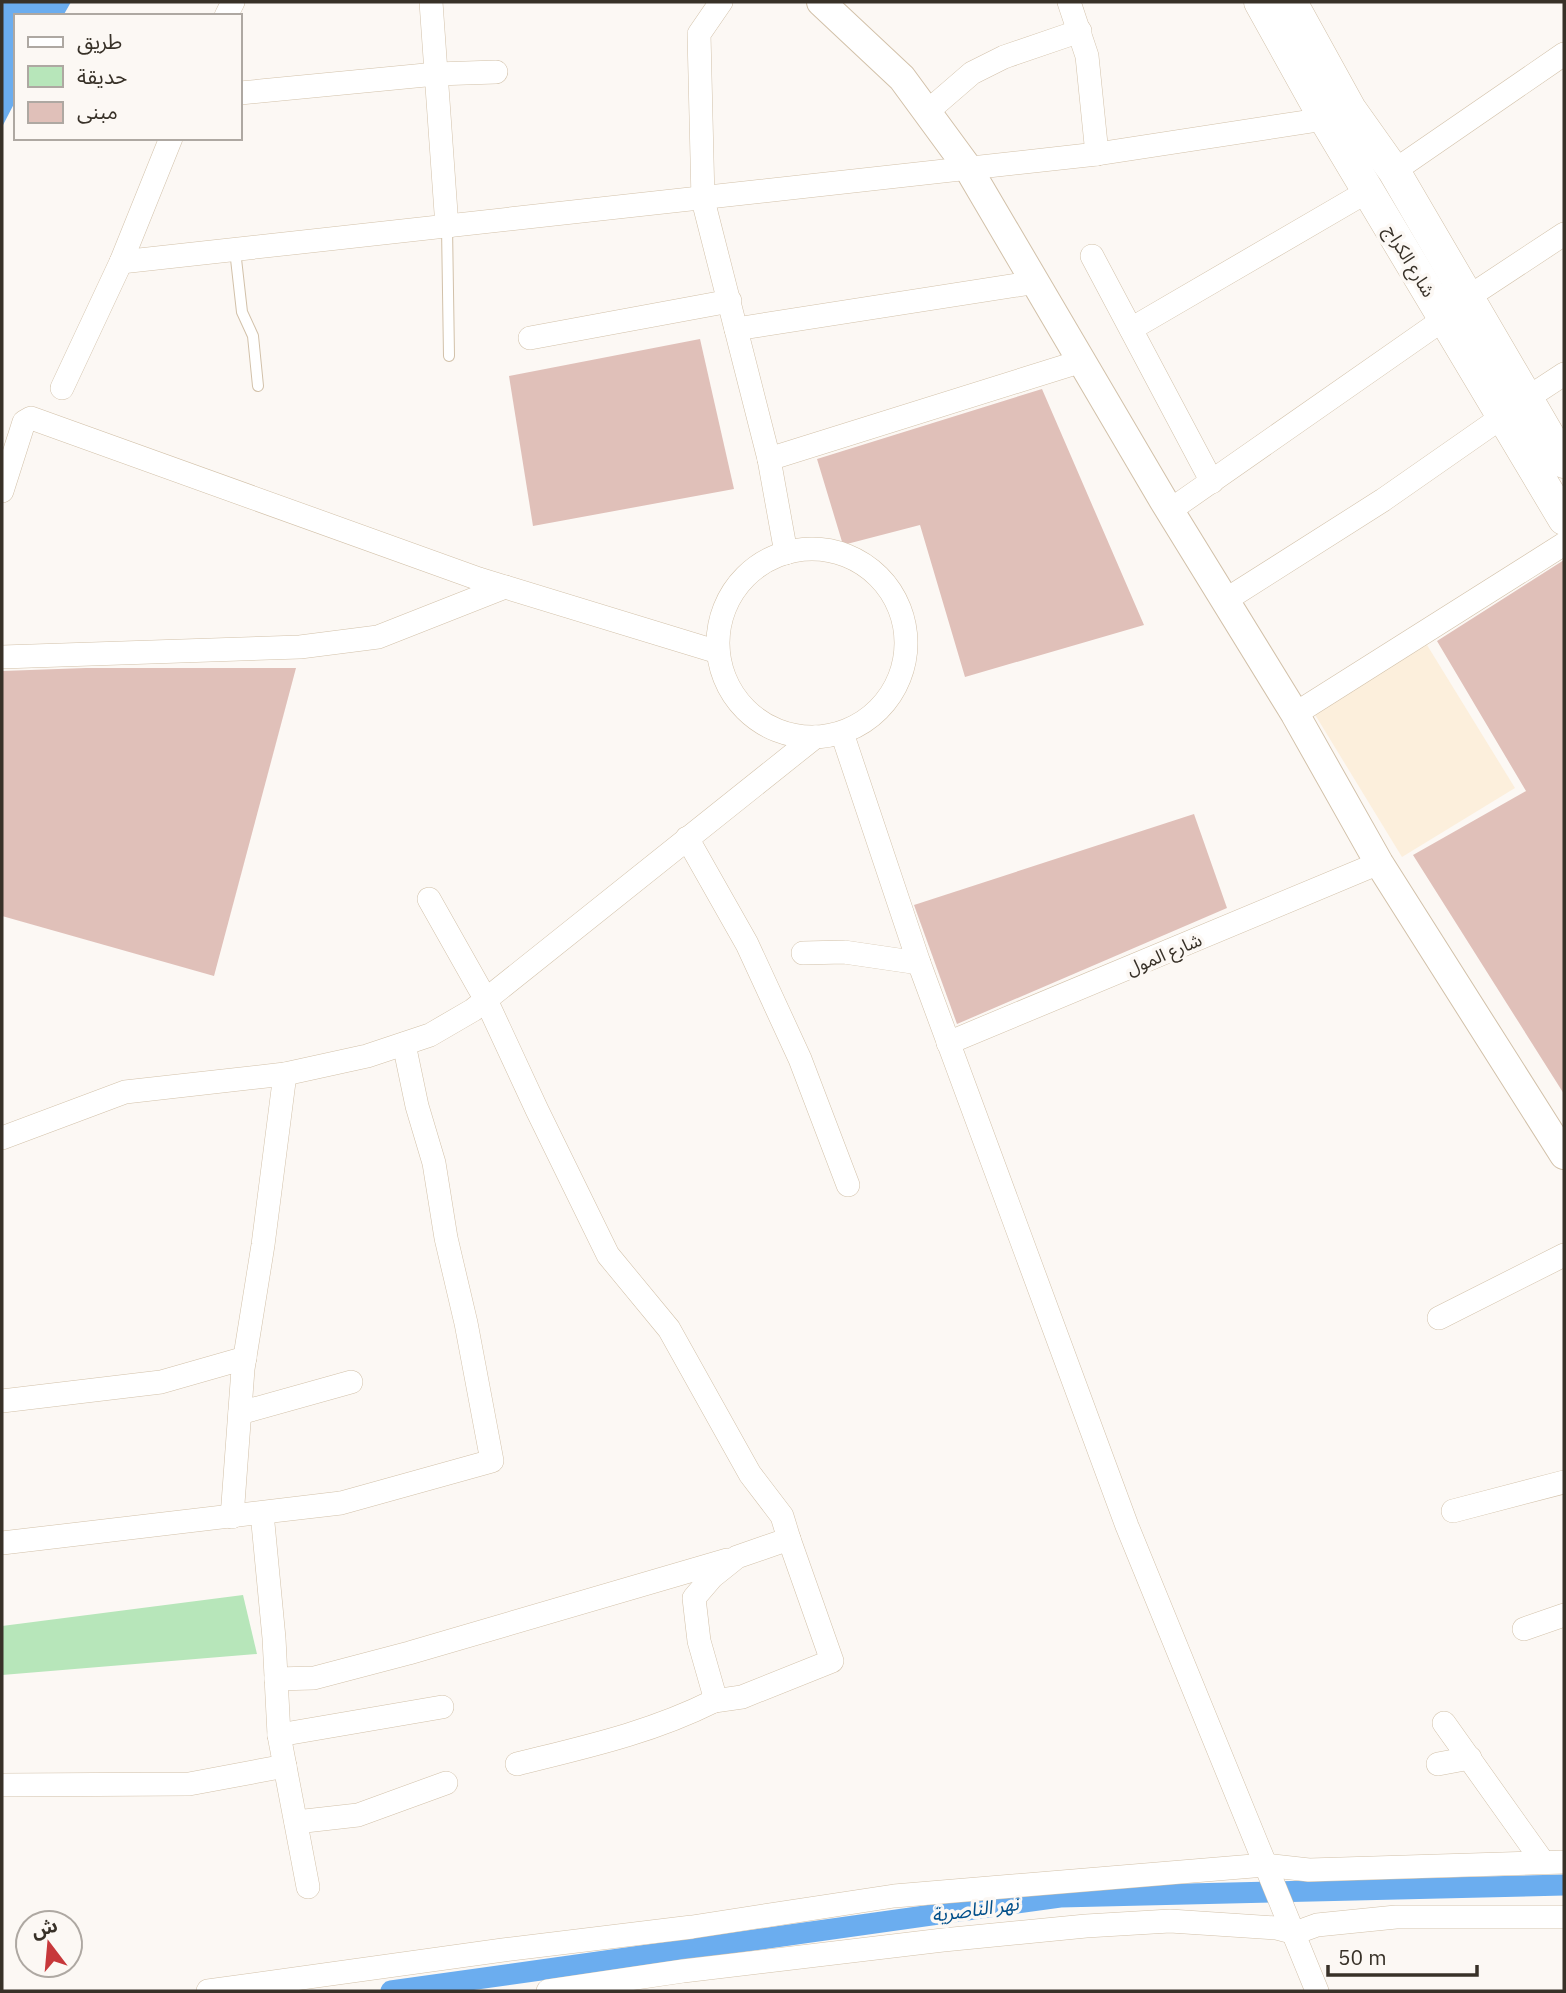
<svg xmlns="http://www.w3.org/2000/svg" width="1566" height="1993" font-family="'IBM Plex Sans','Noto Sans Arabic',sans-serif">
  <rect width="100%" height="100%" fill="#fcf8f4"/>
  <path fill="#fcefdc" d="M1427,645L1515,788L1402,857L1314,713Z"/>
  <path fill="#b7e6ba" d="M243,1595L257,1654L2,1675V1626Z"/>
  <path fill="#6badef" d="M2,2H71L63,16H16V100L2,127Z"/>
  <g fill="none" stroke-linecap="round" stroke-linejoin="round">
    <path stroke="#6badef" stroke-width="21" d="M391,1991L1060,1897L1564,1885"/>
  </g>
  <g fill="#e0c0b9">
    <path d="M700,339L734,489L533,526L509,376Z"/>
    <path d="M1042,389L1144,625L965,677L920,525L843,545L817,459Z"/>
    <path d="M1564,560V1094L1413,855L1526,791L1437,641Z"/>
    <path d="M86,668H296L214,976L2,916V671Z"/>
    <path d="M1194,814L1227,908L957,1024L914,905Z"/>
  </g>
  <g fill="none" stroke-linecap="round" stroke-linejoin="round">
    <defs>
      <g id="service">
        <path d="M447,227L449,356"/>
        <path d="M235,250L242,312L253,336L258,386"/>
      </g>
      <g id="minor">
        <path d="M431,2L447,227"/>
        <path d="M721,2L699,34L703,200L769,459L786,553"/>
        <path d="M1069,2L1087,56L1097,154"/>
        <path d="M226,16L233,2"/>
        <path d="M240,93L436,74L496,72"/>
        <path d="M928,111L972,73L1004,57L1080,31"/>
        <path d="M1394,171L1564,54"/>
        <path d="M1092,256L1212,482"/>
        <path d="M121,262L1097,154L1325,119L1337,114"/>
        <path d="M1467,298L1564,234"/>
        <path d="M736,329L1037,282"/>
        <path d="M1131,329L1368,191"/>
        <path d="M530,338L730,301"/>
        <path d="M62,388L121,262L171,138"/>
        <path d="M1526,399L1564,374"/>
        <path d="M769,459L1082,361"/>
        <path d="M2,491L24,422L31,418L479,579L718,652"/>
        <path d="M1169,511L1444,319"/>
        <circle cx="812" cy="643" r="94"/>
        <path d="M1224,601L1383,500L1502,417"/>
        <path d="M2,657L300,647L378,637L505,587"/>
        <path d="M1295,714L1564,544"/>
        <path d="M842,733L919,963L1127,1526L1317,1991"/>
        <path d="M687,838L747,944L800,1059L848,1185"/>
        <path d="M429,899L486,1000L537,1110L608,1255L669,1329L750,1474L782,1516L789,1539L737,1557L712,1577L694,1598L699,1641L713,1690L714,1701C650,1733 585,1747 517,1764"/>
        <path d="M803,953L844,952L919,963"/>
        <path d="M948,1043L1379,863"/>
        <path d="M2,1138L125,1092L285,1074L367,1056L430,1035L473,1010L815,737"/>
        <path d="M1439,1318L1564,1255"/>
        <path d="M2,1401L161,1382L245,1358"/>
        <path d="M240,1413L351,1382"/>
        <path d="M1453,1511L1564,1482"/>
        <path d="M262,1513L274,1638L279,1735L308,1887"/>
        <path d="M232,1517L243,1369L263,1245L285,1074"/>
        <path d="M2,1543L341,1503L492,1461L466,1323L446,1238L434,1163L417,1106L404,1044"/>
        <path d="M1524,1629L1564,1615"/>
        <path d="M276,1679L314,1678L409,1653L727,1560"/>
        <path d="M714,1701L742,1697L832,1661L789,1539"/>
        <path d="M1444,1723L1543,1862"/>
        <path d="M279,1735L442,1707"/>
        <path d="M1438,1764L1470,1758"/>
        <path d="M2,1785L189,1784L285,1766"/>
        <path d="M296,1822L358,1815L446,1783"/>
        <path d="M208,1991L503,1950L692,1927L894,1896L1265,1865L1309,1870L1564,1862"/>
        <path d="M548,1991L683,1971L943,1940L1086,1926L1170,1921L1276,1928L1295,1933L1317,1925L1396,1917H1564"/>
      </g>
      <path id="tertiary" d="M821,2L902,78L968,168L1165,503L1295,714L1379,863L1564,1155"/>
      <g id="secondary">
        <path d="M1260,2L1325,119L1564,519"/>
        <path d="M1291,2L1350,109L1394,171L1564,462"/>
      </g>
    </defs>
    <use href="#service" stroke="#d2c1a9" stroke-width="12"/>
    <use href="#minor" stroke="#d2c1a9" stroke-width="24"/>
    <use href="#tertiary" stroke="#d2c1a9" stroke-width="30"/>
    <use href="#secondary" stroke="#d2c1a9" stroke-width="33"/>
    <use href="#service" stroke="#fff" stroke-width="10"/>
    <use href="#minor" stroke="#fff" stroke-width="23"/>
    <use href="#tertiary" stroke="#fff" stroke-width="28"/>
    <use href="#secondary" stroke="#fff" stroke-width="32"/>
  </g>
  <g text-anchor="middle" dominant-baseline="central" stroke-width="7" stroke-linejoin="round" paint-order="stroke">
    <g font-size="18" fill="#383128" stroke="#fcf8f4">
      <text transform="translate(1410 261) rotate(59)">شارع الكراج</text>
      <text transform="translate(1164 954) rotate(-23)">شارع المول</text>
    </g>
    <g font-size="19" font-style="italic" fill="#004e89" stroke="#fcf8f4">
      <text transform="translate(975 1909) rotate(-8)">نهر الناصرية</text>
    </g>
  </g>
  <rect width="1566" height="1993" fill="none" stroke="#383128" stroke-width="7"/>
  <rect x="14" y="14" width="228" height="126" fill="#fcf8f4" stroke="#aea8a2" stroke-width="2"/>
  <rect x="28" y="37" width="35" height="10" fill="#ffffff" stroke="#aea8a2" stroke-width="2"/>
  <text x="77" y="49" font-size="21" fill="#383128">طريق</text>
  <rect x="28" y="66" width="35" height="21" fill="#b7e6ba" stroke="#aea8a2" stroke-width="2"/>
  <text x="77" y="84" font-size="21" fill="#383128">حديقة</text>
  <rect x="28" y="102" width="35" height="21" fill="#e0c0b9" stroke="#aea8a2" stroke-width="2"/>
  <text x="77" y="119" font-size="21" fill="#383128">مبنى</text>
  <g transform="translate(49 1944) rotate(344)"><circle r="33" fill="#fcf8f4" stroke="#aea8a2" stroke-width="2"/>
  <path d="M0-5L12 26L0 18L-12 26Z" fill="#c7383b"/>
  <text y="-10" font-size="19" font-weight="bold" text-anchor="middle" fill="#383128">ش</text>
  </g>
  <path d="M1328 1965v10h149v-10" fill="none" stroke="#383128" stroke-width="3.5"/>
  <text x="1338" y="1965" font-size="21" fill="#383128" stroke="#fcf8f4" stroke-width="5" paint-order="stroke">50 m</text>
</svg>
